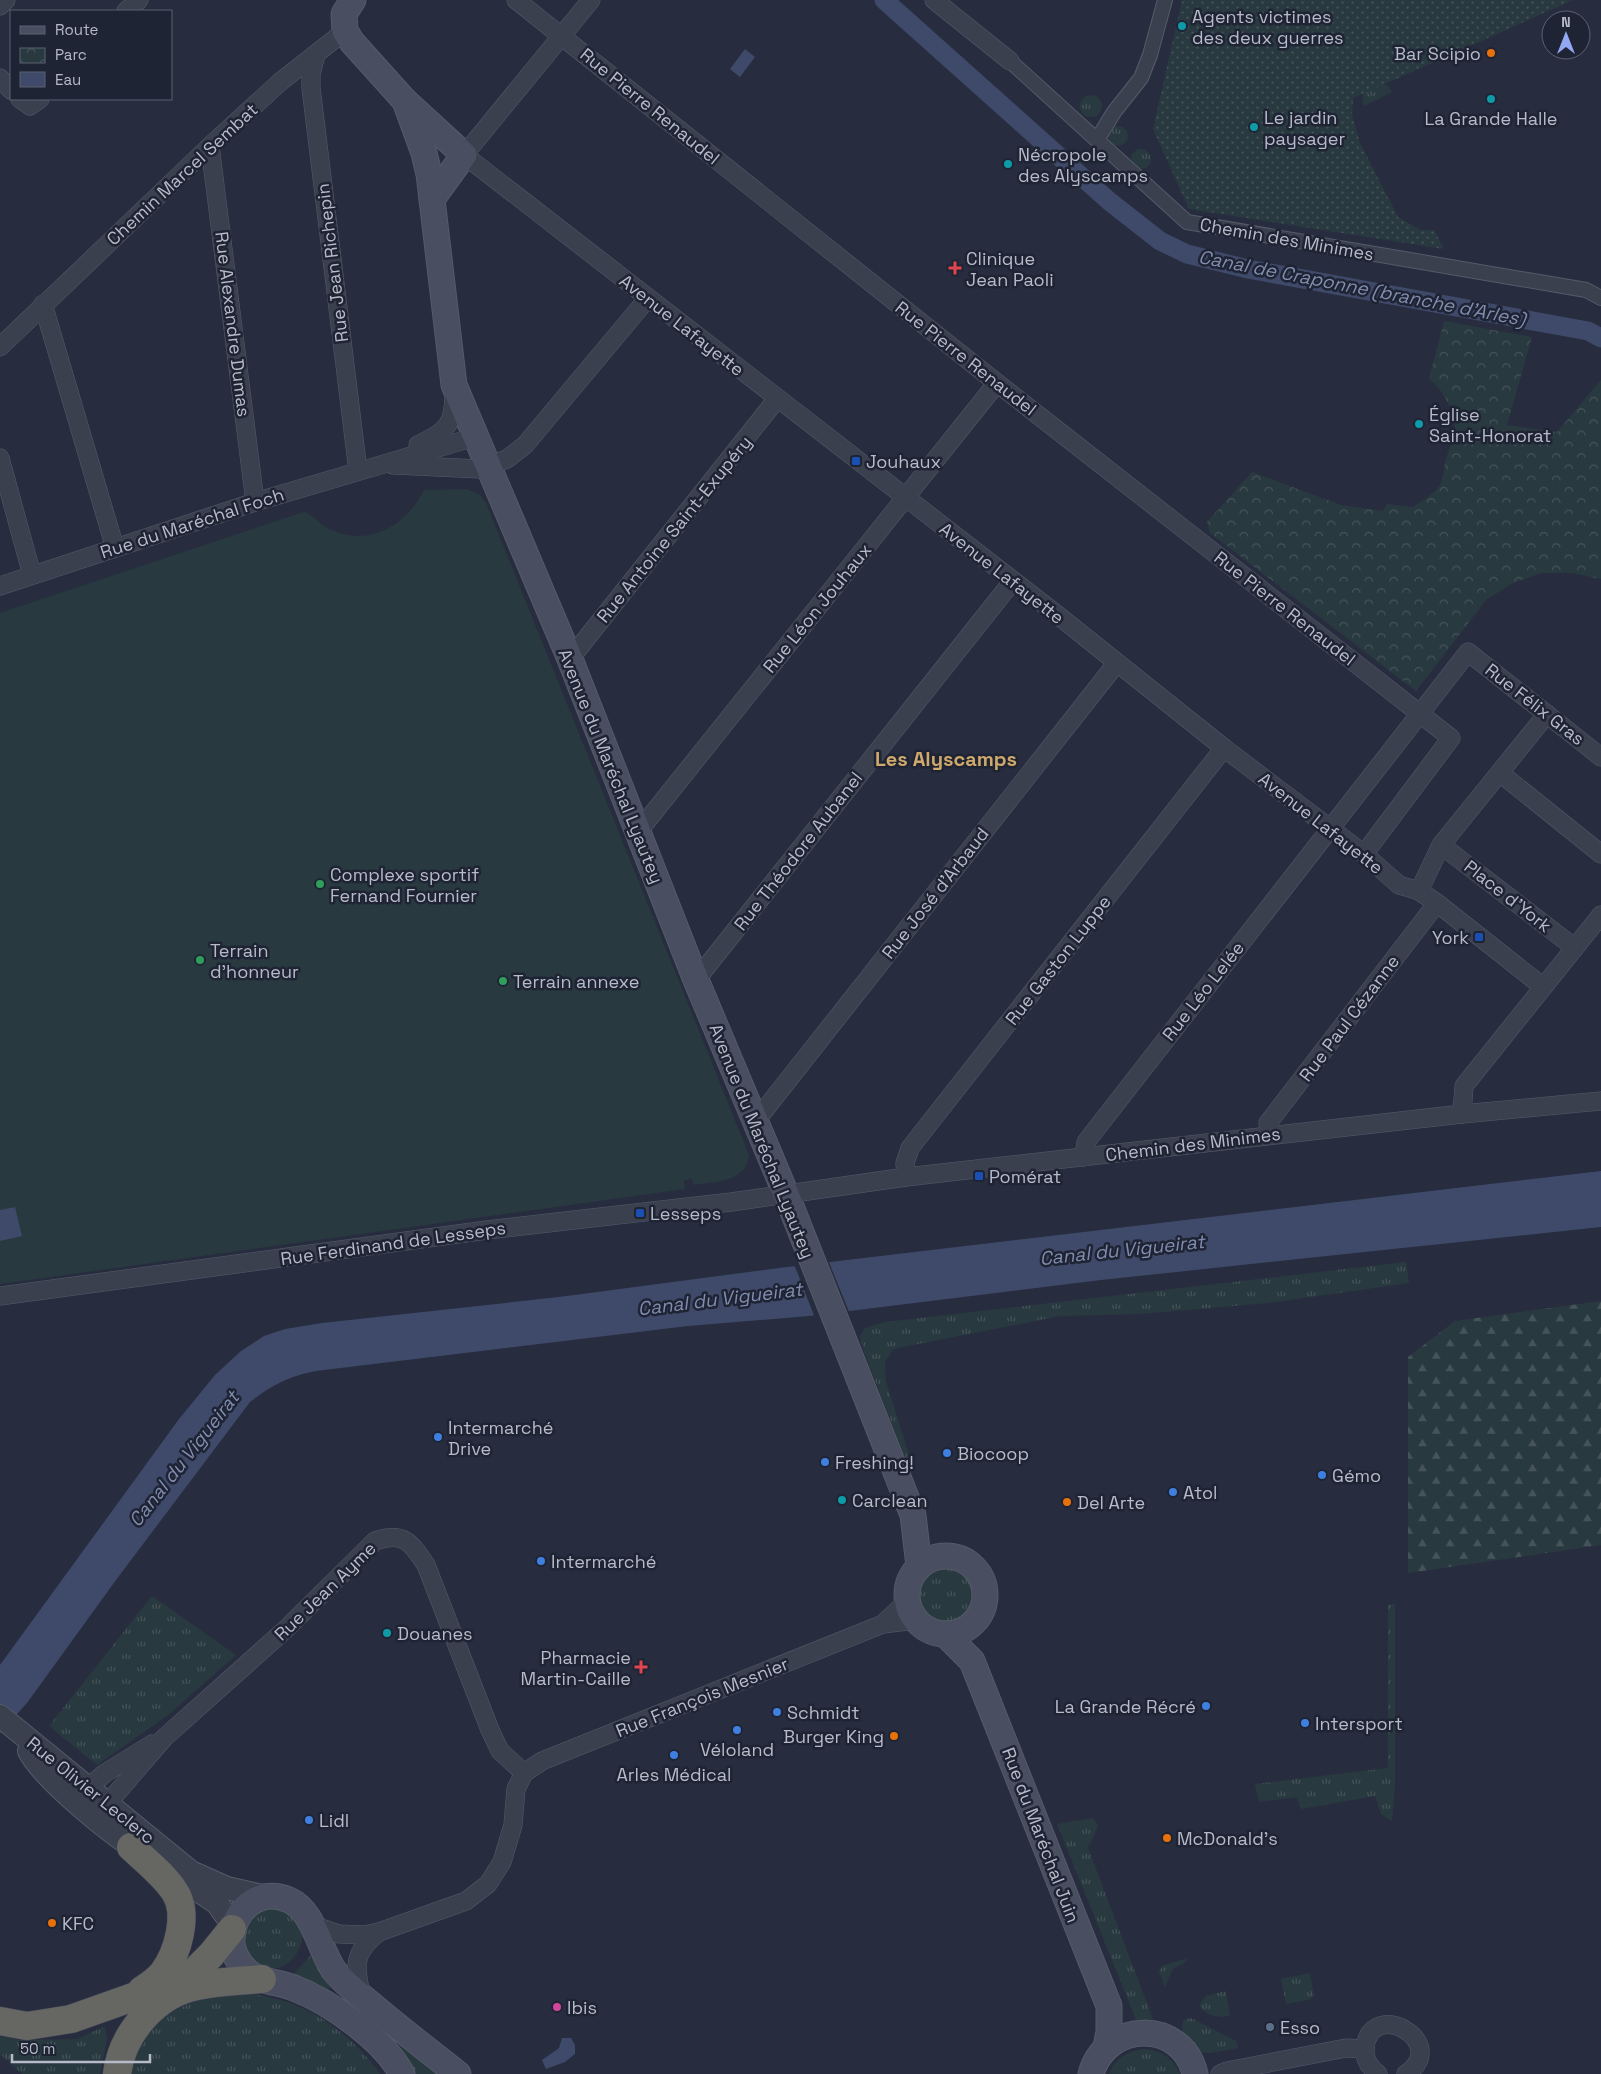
<svg xmlns="http://www.w3.org/2000/svg" width="1601" height="2074" font-family="'Space Grotesk',sans-serif">
  <defs>
    <pattern id="grass-tufts" width="24" height="20" patternUnits="userSpaceOnUse" patternTransform="scale(1.25)"><rect width="24" height="20" fill="#293940"/><path d="M3 7l-1-3M5 7V3M7 7l1-3M15 17l-1-3M17 17v-4M19 17l1-3" fill="none" stroke="#46545a"/></pattern>
    <pattern id="forest-firs" width="22" height="20" patternUnits="userSpaceOnUse" patternTransform="scale(1.25)"><rect width="22" height="20" fill="#293940"/><path d="M5 1l3.5 6h-7zM16 11l3.5 6h-7z" fill="#46545a"/></pattern>
    <pattern id="park-crowns" width="20" height="18" patternUnits="userSpaceOnUse" patternTransform="scale(1.25)"><rect width="20" height="18" fill="#293940"/><path d="M2 6a3 3 0 1 1 6 0M12 15a3 3 0 1 1 6 0" fill="none" stroke="#46545a"/></pattern>
    <pattern id="garden-dots" width="8" height="8" patternUnits="userSpaceOnUse" patternTransform="scale(1.25)"><rect width="8" height="8" fill="#293940"/><path d="M2 2h.1M6 6h.1" fill="none" stroke="#46545a" stroke-width="1.8" stroke-linecap="round"/></pattern>
  </defs>
  <rect width="100%" height="100%" fill="#272d3f"/>
  <g fill="url(#grass-tufts)">
    <path d="M1380,83L1388,86L1392,92L1364,106L1362,100L1364,91Z"/>
    <circle cx="1091" cy="106" r="11"/>
    <circle cx="1118" cy="136" r="10"/>
    <circle cx="1141" cy="159" r="10"/>
    <path d="M1406,1262L1409,1283L1268,1303L1140,1314L1060,1316L893,1349L885,1362L886,1382L913,1467L910,1470L863,1349L860,1336L865,1328L885,1322Z"/>
    <circle cx="947" cy="1594" r="27"/>
    <path d="M152,1596L236,1655L168,1715L97,1765L49,1726Z"/>
    <path d="M1395,1604V1785L1392,1821L1381,1814L1375,1796L1301,1809L1297,1797L1259,1802L1255,1784L1388,1768V1605Z"/>
    <path d="M1093,1818L1098,1826L1088,1848L1153,2019L1137,2022L1057,1824Z"/>
    <path d="M254,1907H285L303,1932C302,1952 289,1972 265,1968C258,1967 251,1961 244,1957L239,1925Z"/>
    <path d="M311,1955L332,1983L328,1991L293,1975Z"/>
    <path d="M1188,1958L1184,1963L1173,1969L1165,1987L1159,1971L1164,1965Z"/>
    <path d="M1310,1973L1314,1996L1308,2000L1286,2004L1281,1979Z"/>
    <path d="M1226,1991L1230,2016C1218,2017 1206,2017 1199,2005L1206,1996Z"/>
    <path d="M248,1993C262,1996 277,1998 290,2003C326,2016 358,2043 380,2074H128L133,2054L162,2017L200,1998Z"/>
    <path d="M1191,2018L1236,2041L1238,2048L1210,2053L1190,2051L1182,2034L1183,2020Z"/>
    <path d="M382,2025L444,2074H411L379,2028Z"/>
    <path d="M105,2026L107,2039L100,2074H22L0,2054V2036L21,2040L77,2039Z"/>
    <path d="M1143,2049C1161,2050 1172,2057 1180,2074H1109C1115,2058 1128,2052 1143,2049Z"/>
  </g>
  <path fill="url(#forest-firs)" d="M1601,1301V1545L1408,1573V1357L1455,1321Z"/>
  <path fill="url(#park-crowns)" d="M1444,321L1532,337L1507,425L1557,432L1601,380V579L1571,573H1541L1511,584L1486,600L1416,691L1210,533L1207,522L1252,472L1341,505L1383,511L1387,504L1413,507C1423,500 1437,493 1441,482C1444,475 1444,466 1446,459C1448,451 1452,444 1454,437C1459,417 1444,390 1429,379Z"/>
  <path fill="url(#garden-dots)" d="M1182,0H1573L1353,98L1352,115L1360,143L1398,217L1420,230H1434L1444,249L1189,209L1153,129Z"/>
  <path fill="#293940" d="M467,489L480,495L486,503L749,1155C746,1183 716,1181 693,1185L692,1179L684,1180L685,1189L0,1284V613L304,512C313,514 320,525 329,529C369,548 406,526 424,490Z"/>
  <g fill="#3f4969">
    <path d="M745,49L755,57L740,77L730,69Z"/>
    <path d="M1601,1171V1227L1101,1280L809,1316L688,1326L316,1371C287,1377 274,1384 250,1402L116,1580L27,1703L0,1733V1665L179,1419L215,1375L241,1351L264,1336L285,1329L322,1323L559,1297L779,1268Z"/>
    <path d="M15,1207L22,1236L0,1241V1210Z"/>
    <path d="M562,2038H571L575,2045V2054L565,2062L546,2069L542,2060L559,2048Z"/>
  </g>
  <path fill="#272d3f" d="M828,1260L850,1314L815,1318L794,1264Z"/>
  <g fill="none" stroke-linecap="round" stroke-linejoin="round">
    <path stroke="#3f4969" stroke-width="19" d="M884,0L1109,201L1160,241L1187,254L1248,269L1588,331L1601,338"/>
    <defs>
      <g id="pedestrian">
        <path d="M1010,61L1187,222L1586,290L1601,298"/>
        <path d="M1097,140L1114,112L1141,78L1150,55L1165,0"/>
      </g>
      <g id="minor">
        <path d="M516,0L997,383L1451,738L1364,854"/>
        <path d="M591,0L464,155L1055,613L1224,748L1364,854L1399,885L1419,891L1437,903L1542,986"/>
        <path d="M934,0L1010,61"/>
        <path d="M0,6L6,0"/>
        <path d="M126,11L139,0"/>
        <path d="M316,55L311,74V88L358,471"/>
        <path d="M0,78L11,90"/>
        <path d="M20,99L30,106L40,99"/>
        <path d="M210,146L255,502"/>
        <path d="M43,304L115,548"/>
        <path d="M0,347L210,146L280,82L345,31"/>
        <path d="M418,445C447,430 454,426 454,392"/>
        <path d="M0,458L32,575"/>
        <path d="M393,465L480,469L507,459L525,445L648,298"/>
        <path d="M0,586L255,502L475,437"/>
        <path d="M570,659L777,399"/>
        <path d="M1500,773L1601,854"/>
        <path d="M638,832L997,383"/>
        <path d="M1441,845L1575,948"/>
        <path d="M1419,891L1441,845L1547,714"/>
        <path d="M696,980L1012,582"/>
        <path d="M1462,1114L1464,1086L1601,915"/>
        <path d="M755,1122L1116,664"/>
        <path d="M1270,1135L1268,1123L1437,903"/>
        <path d="M1084,1157L1086,1142L1468,652L1601,757"/>
        <path d="M906,1177L905,1163L910,1148L1224,748"/>
        <path d="M0,1296L487,1230L731,1202L906,1177L1462,1114L1601,1101"/>
        <path d="M883,1624L907,1601"/>
        <path d="M89,1787L105,1773L152,1744"/>
        <path d="M108,1803L164,1738L287,1628L375,1541C403,1531 411,1542 426,1565L490,1730L500,1751L524,1773"/>
        <path d="M312,1925L339,1934L364,1935L379,1932L466,1901L488,1884L502,1862L513,1825L516,1789L524,1773L542,1761L883,1624L916,1620"/>
        <path d="M362,1997C354,1966 353,1952 379,1932"/>
        <path d="M1220,2074L1227,2071L1346,2048L1365,2049"/>
        <path d="M1378,2074C1369,2067 1364,2059 1365,2048C1371,1996 1452,2043 1406,2074"/>
      </g>
      <g id="tertiary">
        <path d="M0,1716L191,1872L227,1888L262,1896"/>
        <path d="M29,1751C44,1780 117,1839 146,1855"/>
        <path d="M181,1879L217,1903L233,1926"/>
      </g>
      <g id="secondary">
        <path d="M353,0L344,14L345,31L352,42L405,101L464,155L432,199"/>
        <path d="M405,101L424,153L429,174L454,385L570,659L696,980L786,1194L913,1515L919,1566"/>
        <circle cx="946" cy="1595" r="39"/>
        <path d="M945,1634L972,1661L1109,2006V2032L1106,2047"/>
        <path d="M402,2074C383,2039 330,2002 294,1988C280,1982 260,1982 248,1972C239,1965 231,1950 232,1939C233,1909 260,1887 289,1900C314,1911 319,1948 333,1969C343,1983 359,1994 372,2005C400,2029 429,2051 458,2074"/>
        <path d="M1091,2074C1106,2020 1182,2019 1195,2074"/>
      </g>
      <g id="trunk">
        <path d="M131,1847C146,1861 164,1875 175,1892C189,1914 178,1953 163,1973C157,1980 150,1985 142,1990"/>
        <path d="M0,2021L27,2026L71,2019L167,1985L191,1975L211,1955L232,1929"/>
        <path d="M117,2074C122,2033 156,1994 197,1986C218,1981 241,1981 262,1979"/>
      </g>
    </defs>
    <use href="#pedestrian" stroke="#555b69" stroke-width="16"/>
    <use href="#minor" stroke="#555b69" stroke-width="19"/>
    <use href="#tertiary" stroke="#555b69" stroke-width="24"/>
    <use href="#secondary" stroke="#555b69" stroke-width="27"/>
    <use href="#trunk" stroke="#454a59" stroke-width="29"/>
    <use href="#pedestrian" stroke="#3b404f" stroke-width="14"/>
    <use href="#minor" stroke="#3b404f" stroke-width="18"/>
    <use href="#tertiary" stroke="#3b404f" stroke-width="22"/>
    <use href="#secondary" stroke="#494e61" stroke-width="25"/>
    <use href="#trunk" stroke="#666663" stroke-width="28"/>
  </g>
  <g fill="#0f9aa8" stroke="#1f2434" stroke-width="2">
    <circle cx="1182" cy="26" r="5"/>
    <circle cx="1491" cy="99" r="5"/>
    <circle cx="1254" cy="127" r="5"/>
    <circle cx="1008" cy="164" r="5"/>
    <circle cx="1419" cy="424" r="5"/>
    <circle cx="842" cy="1500" r="5"/>
    <circle cx="387" cy="1633" r="5"/>
  </g>
  <g fill="#e8710a" stroke="#1f2434" stroke-width="2">
    <circle cx="1491" cy="53" r="5"/>
    <circle cx="1067" cy="1502" r="5"/>
    <circle cx="894" cy="1736" r="5"/>
    <circle cx="1167" cy="1838" r="5"/>
    <circle cx="52" cy="1923" r="5"/>
  </g>
  <g fill="#e0444e" stroke="#1f2434" stroke-width="2">
    <path d="M952.5 260.5h5v5h5v5h-5v5h-5v-5h-5v-5h5z"/>
    <path d="M638.5 1659.5h5v5h5v5h-5v5h-5v-5h-5v-5h5z"/>
  </g>
  <g fill="#1a4fb4" stroke="#1f2434" stroke-width="2">
    <rect x="851" y="456" width="10" height="10" rx="2.5"/>
    <rect x="1474" y="932" width="10" height="10" rx="2.5"/>
    <rect x="974" y="1171" width="10" height="10" rx="2.5"/>
    <rect x="635" y="1208" width="10" height="10" rx="2.5"/>
  </g>
  <g fill="#2e9e5b" stroke="#1f2434" stroke-width="2">
    <circle cx="320" cy="884" r="5"/>
    <circle cx="200" cy="960" r="5"/>
    <circle cx="503" cy="981" r="5"/>
  </g>
  <g fill="#3f7fe0" stroke="#1f2434" stroke-width="2">
    <circle cx="438" cy="1437" r="5"/>
    <circle cx="947" cy="1453" r="5"/>
    <circle cx="825" cy="1462" r="5"/>
    <circle cx="1322" cy="1475" r="5"/>
    <circle cx="1173" cy="1492" r="5"/>
    <circle cx="541" cy="1561" r="5"/>
    <circle cx="1206" cy="1706" r="5"/>
    <circle cx="777" cy="1712" r="5"/>
    <circle cx="1305" cy="1723" r="5"/>
    <circle cx="737" cy="1730" r="5"/>
    <circle cx="674" cy="1755" r="5"/>
    <circle cx="309" cy="1820" r="5"/>
  </g>
  <circle fill="#d1479c" stroke="#1f2434" stroke-width="2" cx="557" cy="2007" r="5"/>
  <circle fill="#5c6f8a" stroke="#1f2434" stroke-width="2" cx="1270" cy="2027" r="5"/>
  <g text-anchor="middle" dominant-baseline="central" stroke-width="5" stroke-linejoin="round" paint-order="stroke">
    <g font-size="18" fill="#b7bbc9" stroke="#1f2434" text-anchor="start">
      <text x="1192" y="16">Agents victimes<tspan x="1192" dy="21">des deux guerres</tspan></text>
      <text x="1481" y="53" text-anchor="end">Bar Scipio</text>
      <text x="1264" y="117">Le jardin<tspan x="1264" dy="21">paysager</tspan></text>
      <text x="1491" y="118" text-anchor="middle">La Grande Halle</text>
      <text x="1018" y="154">Nécropole<tspan x="1018" dy="21">des Alyscamps</tspan></text>
      <text x="966" y="258">Clinique<tspan x="966" dy="21">Jean Paoli</tspan></text>
      <text x="1429" y="414">Église<tspan x="1429" dy="21">Saint-Honorat</tspan></text>
      <text x="866" y="461">Jouhaux</text>
      <text x="330" y="874">Complexe sportif<tspan x="330" dy="21">Fernand Fournier</tspan></text>
      <text x="1469" y="937" text-anchor="end">York</text>
      <text x="210" y="950">Terrain<tspan x="210" dy="21">d'honneur</tspan></text>
      <text x="513" y="981">Terrain annexe</text>
      <text x="989" y="1176">Pomérat</text>
      <text x="650" y="1213">Lesseps</text>
      <text x="448" y="1427">Intermarché<tspan x="448" dy="21">Drive</tspan></text>
      <text x="957" y="1453">Biocoop</text>
      <text x="835" y="1462">Freshing!</text>
      <text x="1332" y="1475">Gémo</text>
      <text x="1183" y="1492">Atol</text>
      <text x="852" y="1500">Carclean</text>
      <text x="1077" y="1502">Del Arte</text>
      <text x="551" y="1561">Intermarché</text>
      <text x="397" y="1633">Douanes</text>
      <text x="631" y="1657" text-anchor="end">Pharmacie<tspan x="631" dy="21">Martin-Caille</tspan></text>
      <text x="1196" y="1706" text-anchor="end">La Grande Récré</text>
      <text x="787" y="1712">Schmidt</text>
      <text x="1315" y="1723">Intersport</text>
      <text x="884" y="1736" text-anchor="end">Burger King</text>
      <text x="737" y="1749" text-anchor="middle">Véloland</text>
      <text x="674" y="1774" text-anchor="middle">Arles Médical</text>
      <text x="319" y="1820">Lidl</text>
      <text x="1177" y="1838">McDonald's</text>
      <text x="62" y="1923">KFC</text>
      <text x="567" y="2007">Ibis</text>
      <text x="1280" y="2027">Esso</text>
    </g>
    <g font-size="18" fill="#b7bbc9" stroke="#1f2434">
      <text transform="translate(650 106) rotate(39)">Rue Pierre Renaudel</text>
      <text transform="translate(182 174) rotate(-43)">Chemin Marcel Sembat</text>
      <text transform="translate(1287 239) rotate(10)">Chemin des Minimes</text>
      <text transform="translate(332 263) rotate(-97)">Rue Jean Richepin</text>
      <text transform="translate(233 324) rotate(83)">Rue Alexandre Dumas</text>
      <text transform="translate(682 325) rotate(38)">Avenue Lafayette</text>
      <text transform="translate(966 358) rotate(38)">Rue Pierre Renaudel</text>
      <text transform="translate(192 523) rotate(-18)">Rue du Maréchal Foch</text>
      <text transform="translate(674 529) rotate(-51)">Rue Antoine Saint-Exupéry</text>
      <text transform="translate(1002 573) rotate(38)">Avenue Lafayette</text>
      <text transform="translate(817 608) rotate(-51)">Rue Léon Jouhaux</text>
      <text transform="translate(1285 608) rotate(38)">Rue Pierre Renaudel</text>
      <text transform="translate(1535 704) rotate(38)">Rue Félix Gras</text>
      <text transform="translate(611 766) rotate(68)">Avenue du Maréchal Lyautey</text>
      <text transform="translate(1321 823) rotate(38)">Avenue Lafayette</text>
      <text transform="translate(798 851) rotate(-52)">Rue Théodore Aubanel</text>
      <text transform="translate(935 893) rotate(-52)">Rue José d'Arbaud</text>
      <text transform="translate(1508 896) rotate(38)">Place d'York</text>
      <text transform="translate(1058 960) rotate(-52)">Rue Gaston Luppe</text>
      <text transform="translate(1203 991) rotate(-52)">Rue Léo Lelée</text>
      <text transform="translate(1349 1018) rotate(-53)">Rue Paul Cézanne</text>
      <text transform="translate(762 1141) rotate(68)">Avenue du Maréchal Lyautey</text>
      <text transform="translate(1193 1144) rotate(-7)">Chemin des Minimes</text>
      <text transform="translate(393 1243) rotate(-8)">Rue Ferdinand de Lesseps</text>
      <text transform="translate(325 1591) rotate(-44)">Rue Jean Ayme</text>
      <text transform="translate(702 1697) rotate(-22)">Rue François Mesnier</text>
      <text transform="translate(91 1790) rotate(39)">Rue Olivier Leclerc</text>
      <text transform="translate(1041 1835) rotate(69)">Rue du Maréchal Juin</text>
    </g>
    <g font-size="19" font-style="italic" fill="#808daf" stroke="#1f2434">
      <text transform="translate(1362 288) rotate(11)">Canal de Craponne (branche d'Arles)</text>
      <text transform="translate(1122 1250) rotate(-6)">Canal du Vigueirat</text>
      <text transform="translate(720 1299) rotate(-7)">Canal du Vigueirat</text>
      <text transform="translate(184 1459) rotate(-52)">Canal du Vigueirat</text>
    </g>
    <g font-size="20" font-weight="bold" fill="#cfa86c" stroke="#1f2434">
      <text x="946" y="759">Les Alyscamps</text>
    </g>
  </g>
  <rect x="10" y="10" width="162" height="90" fill="#1f2434" stroke="#5c6070"/>
  <rect x="20" y="26" width="25" height="8" fill="#494e61" stroke="#5c6070"/>
  <text x="55" y="35" font-size="15" fill="#b7bbc9">Route</text>
  <rect x="20" y="48" width="25" height="15" fill="url(#park-crowns)" stroke="#5c6070"/>
  <text x="55" y="60" font-size="15" fill="#b7bbc9">Parc</text>
  <rect x="20" y="72" width="25" height="15" fill="#3f4969" stroke="#5c6070"/>
  <text x="55" y="85" font-size="15" fill="#b7bbc9">Eau</text>
  <g transform="translate(1566 35)"><circle r="24" fill="#1f2434" stroke="#5c6070"/>
  <path d="M0-4L9 19L0 12L-9 19Z" fill="#93a8f2"/>
  <text y="-8" font-size="14" font-weight="bold" text-anchor="middle" fill="#b7bbc9">N</text>
  </g>
  <path d="M12 2054v8h138v-8" fill="none" stroke="#b7bbc9" stroke-width="2.5"/>
  <text x="20" y="2054" font-size="15" fill="#b7bbc9" stroke="#1f2434" stroke-width="4" paint-order="stroke">50 m</text>
</svg>
